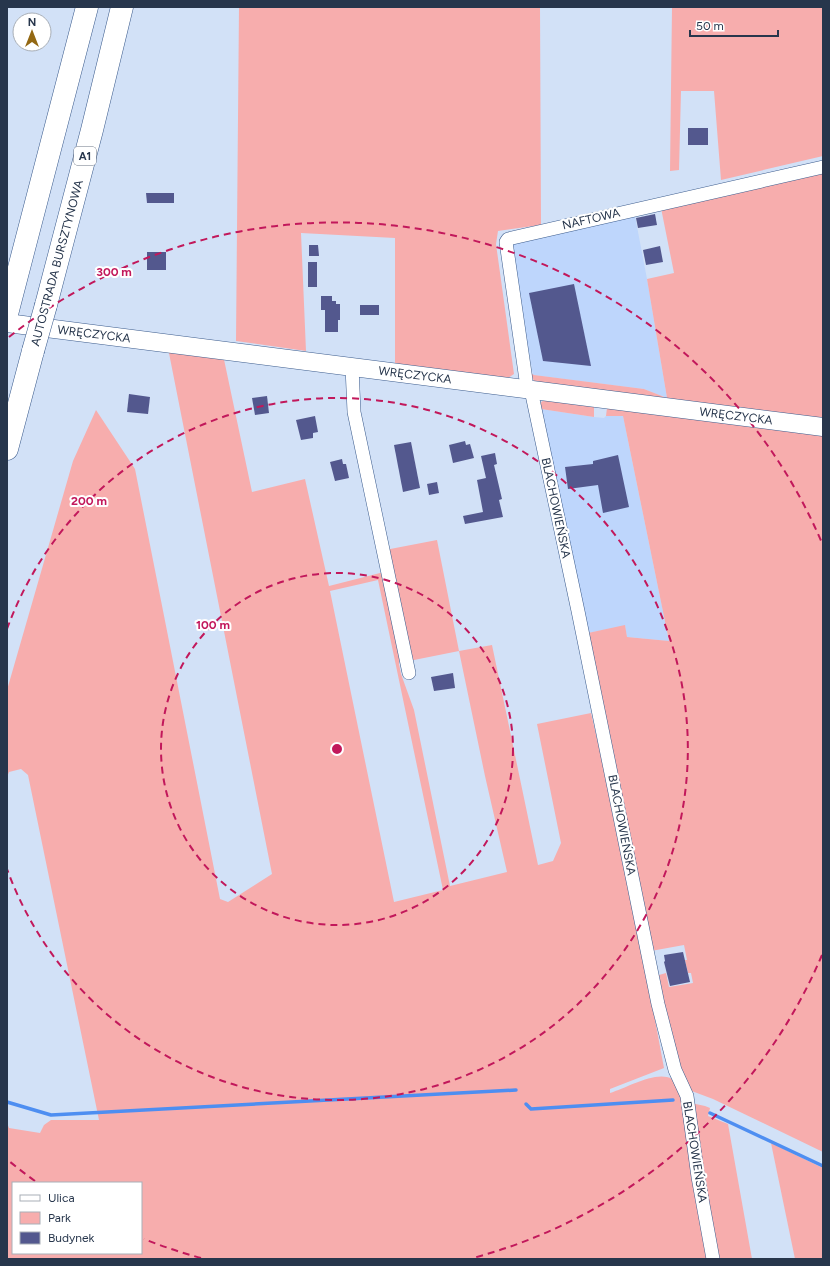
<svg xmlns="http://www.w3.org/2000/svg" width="830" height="1266" font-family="Figtree,sans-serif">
  <rect width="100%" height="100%" fill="#d2e1f7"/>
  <g fill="#bed6fc">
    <path d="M635,216L647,279L667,398L644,389L533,375L521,309L512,244Z"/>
    <path d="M541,409L594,417L604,418L606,416H623L669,641L627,637L625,626L588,633Z"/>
  </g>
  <g fill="#f7adad" fill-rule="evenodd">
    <path d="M239,7H540L541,225L498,231L496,244L514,374L508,378L395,365V238L301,233L306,351L236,341Z"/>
    <path d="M672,7H823V156L721,180L714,91H681L679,170L670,171Z"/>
    <path d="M823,170V421L536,383L532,378V374L534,375L644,389L667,398L647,279L674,273L661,208Z"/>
    <path d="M167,343L222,350L252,492L305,479L329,586L384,572L399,645V664L401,674L414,710L450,886L507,872L485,776L459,651L409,661L385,550L437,540L459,651L492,645L538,865L553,861L561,843L537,724L591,713L624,854L664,1068L610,1089V1093C627,1088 656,1070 672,1079L684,1104L709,1259H7V1123L9,1128L40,1133L44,1125L51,1120H99L28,775L21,769L9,772L7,777V690L73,461L96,410L135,469L220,899L228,902L272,874ZM378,580L443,890L394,902L330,591ZM13,1183H141V1253H13Z"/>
    <path d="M544,400L594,407V417L541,409L539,404Z"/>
    <path d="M607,408L823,433V1152L713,1099L689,1090L673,1052L659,975L666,973L669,987L693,983L691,973H688L685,960H687L684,945L651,951L588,633L625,625L627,637L669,641L623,416H606Z"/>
    <path d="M691,1103L705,1106L710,1108L708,1116L728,1124L752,1259H717Z"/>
    <path d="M771,1143L823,1168V1259H795Z"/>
  </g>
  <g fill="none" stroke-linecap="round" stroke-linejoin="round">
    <g stroke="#4e8ef1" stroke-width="3.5">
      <path d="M7,1102L51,1115L516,1090"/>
      <path d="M526,1104L531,1109L673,1100"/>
      <path d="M710,1113L823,1166"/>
    </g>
  </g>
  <g fill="#53588e">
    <rect x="688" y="128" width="20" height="17"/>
    <path d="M146,193H174V203H147Z"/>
    <path d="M655,214L657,225L638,228L636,218Z"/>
    <path d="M309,245H318L319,256H309Z"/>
    <path d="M660,246L663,262L646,265L643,250Z"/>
    <rect x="147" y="252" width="19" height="18"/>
    <rect x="308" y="262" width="9" height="25"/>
    <path d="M574,284L591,366L543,361L529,293Z"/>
    <path d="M321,296H332V301H336V304H340V320H338V332H325V310H321Z"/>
    <rect x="360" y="305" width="19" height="10"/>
    <path d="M129,394L150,397L148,414L127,412Z"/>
    <path d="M267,396L269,413L255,415L252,398Z"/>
    <path d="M315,416L318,432L313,433V438L301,440L296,420Z"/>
    <path d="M465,441L466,445L470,444L474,458L453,463L449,445Z"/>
    <path d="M411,442L420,488L403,492L394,445Z"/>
    <path d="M495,453L497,464L494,465L502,499L499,500L503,517L465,524L463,516L483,512L477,480L486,478L481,456Z"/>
    <path d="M618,455L629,507L603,513L598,485L568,489L565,467L593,464V461Z"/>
    <path d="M342,459L343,464H346L349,478L335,481L330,462Z"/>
    <path d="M437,482L439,493L429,495L427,484Z"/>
    <path d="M453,673L455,688L434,691L431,677Z"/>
    <path d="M683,952L690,982L670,986L664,962L665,961L664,955Z"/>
  </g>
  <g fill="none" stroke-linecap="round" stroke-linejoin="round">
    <defs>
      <g id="street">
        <path d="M352,367L354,412L409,673"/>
        <path d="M524,389L526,380L506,242L508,239L823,167"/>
        <path d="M531,390L578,611L658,1004L675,1070L687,1096L698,1177L713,1259"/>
      </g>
      <path id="secondary" d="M7,323L823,427"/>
      <g id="highway">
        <path d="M46,305L92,130L122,7"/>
        <path d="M7,314L87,7"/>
        <path d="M7,449L33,351"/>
      </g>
    </defs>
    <use href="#street" stroke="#3c5c8d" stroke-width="14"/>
    <use href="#secondary" stroke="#3c5c8d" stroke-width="19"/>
    <use href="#highway" stroke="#3c5c8d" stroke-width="23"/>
    <use href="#street" stroke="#fff" stroke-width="13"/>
    <use href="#secondary" stroke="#fff" stroke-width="18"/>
    <use href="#highway" stroke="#fff" stroke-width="22"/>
    <defs>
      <path id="highway-bridge" d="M33,351L46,305"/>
    </defs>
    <use href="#highway-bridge" stroke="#3c5c8d" stroke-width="23" stroke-linecap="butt"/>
    <use href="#highway-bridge" stroke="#fff" stroke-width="22"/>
  </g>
  <g fill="none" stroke="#c2185b" stroke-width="2" stroke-dasharray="7 5">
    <circle cx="337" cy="749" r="176"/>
    <path d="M7 629A351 351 0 1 1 7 869"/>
    <path d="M822 955A527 527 0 0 1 473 1258M201 1258A527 527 0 0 1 144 1239M35 1181A527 527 0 0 1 9 1161M9 337A527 527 0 0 1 822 543"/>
  </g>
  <g text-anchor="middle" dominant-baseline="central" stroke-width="4" stroke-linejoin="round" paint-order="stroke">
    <rect fill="#fff" stroke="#687282" stroke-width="1" x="74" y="147" width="22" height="18" rx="3"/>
    <g font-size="11" font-weight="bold" fill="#27364c">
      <text x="85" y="156">A1</text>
    </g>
    <g font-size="12" fill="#27364c" stroke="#fff">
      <text transform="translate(591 219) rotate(-13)">NAFTOWA</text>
      <text transform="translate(57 263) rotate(-75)">AUTOSTRADA BURSZTYNOWA</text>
      <text transform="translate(94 334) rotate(7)">WRĘCZYCKA</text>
      <text transform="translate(415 375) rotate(7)">WRĘCZYCKA</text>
      <text transform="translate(736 416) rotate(7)">WRĘCZYCKA</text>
      <text transform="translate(556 508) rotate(78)">BLACHOWIEŃSKA</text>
      <text transform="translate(622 825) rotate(79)">BLACHOWIEŃSKA</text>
      <text transform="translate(695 1152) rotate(81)">BLACHOWIEŃSKA</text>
    </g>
  </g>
  <circle cx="337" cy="749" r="6" fill="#c2185b" stroke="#fff" stroke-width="2"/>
  <g font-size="12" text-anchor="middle" font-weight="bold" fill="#c2185b" stroke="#fff" stroke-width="4" stroke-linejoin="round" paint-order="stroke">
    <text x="114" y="276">300 m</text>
    <text x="89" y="505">200 m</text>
    <text x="213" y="629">100 m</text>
  </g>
  <rect width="830" height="1266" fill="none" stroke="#27364c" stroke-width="16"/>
  <rect x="12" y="1182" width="130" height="72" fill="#ffffff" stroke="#a9afb7"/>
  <rect x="20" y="1195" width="20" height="6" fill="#ffffff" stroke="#a9afb7"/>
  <text x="48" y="1202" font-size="12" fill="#27364c">Ulica</text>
  <rect x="20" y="1212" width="20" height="12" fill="#f7adad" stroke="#a9afb7"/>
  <text x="48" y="1222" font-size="12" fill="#27364c">Park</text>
  <rect x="20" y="1232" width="20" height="12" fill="#53588e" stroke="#a9afb7"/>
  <text x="48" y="1242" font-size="12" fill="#27364c">Budynek</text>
  <g transform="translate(32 32)"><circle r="19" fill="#ffffff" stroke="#a9afb7"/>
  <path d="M0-3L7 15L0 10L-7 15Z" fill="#936813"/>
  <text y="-6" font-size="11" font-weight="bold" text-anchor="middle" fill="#27364c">N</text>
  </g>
  <path d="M690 30v6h88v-6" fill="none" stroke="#27364c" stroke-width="2"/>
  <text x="696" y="30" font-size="12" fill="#27364c" stroke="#ffffff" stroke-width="3" paint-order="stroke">50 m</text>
</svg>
